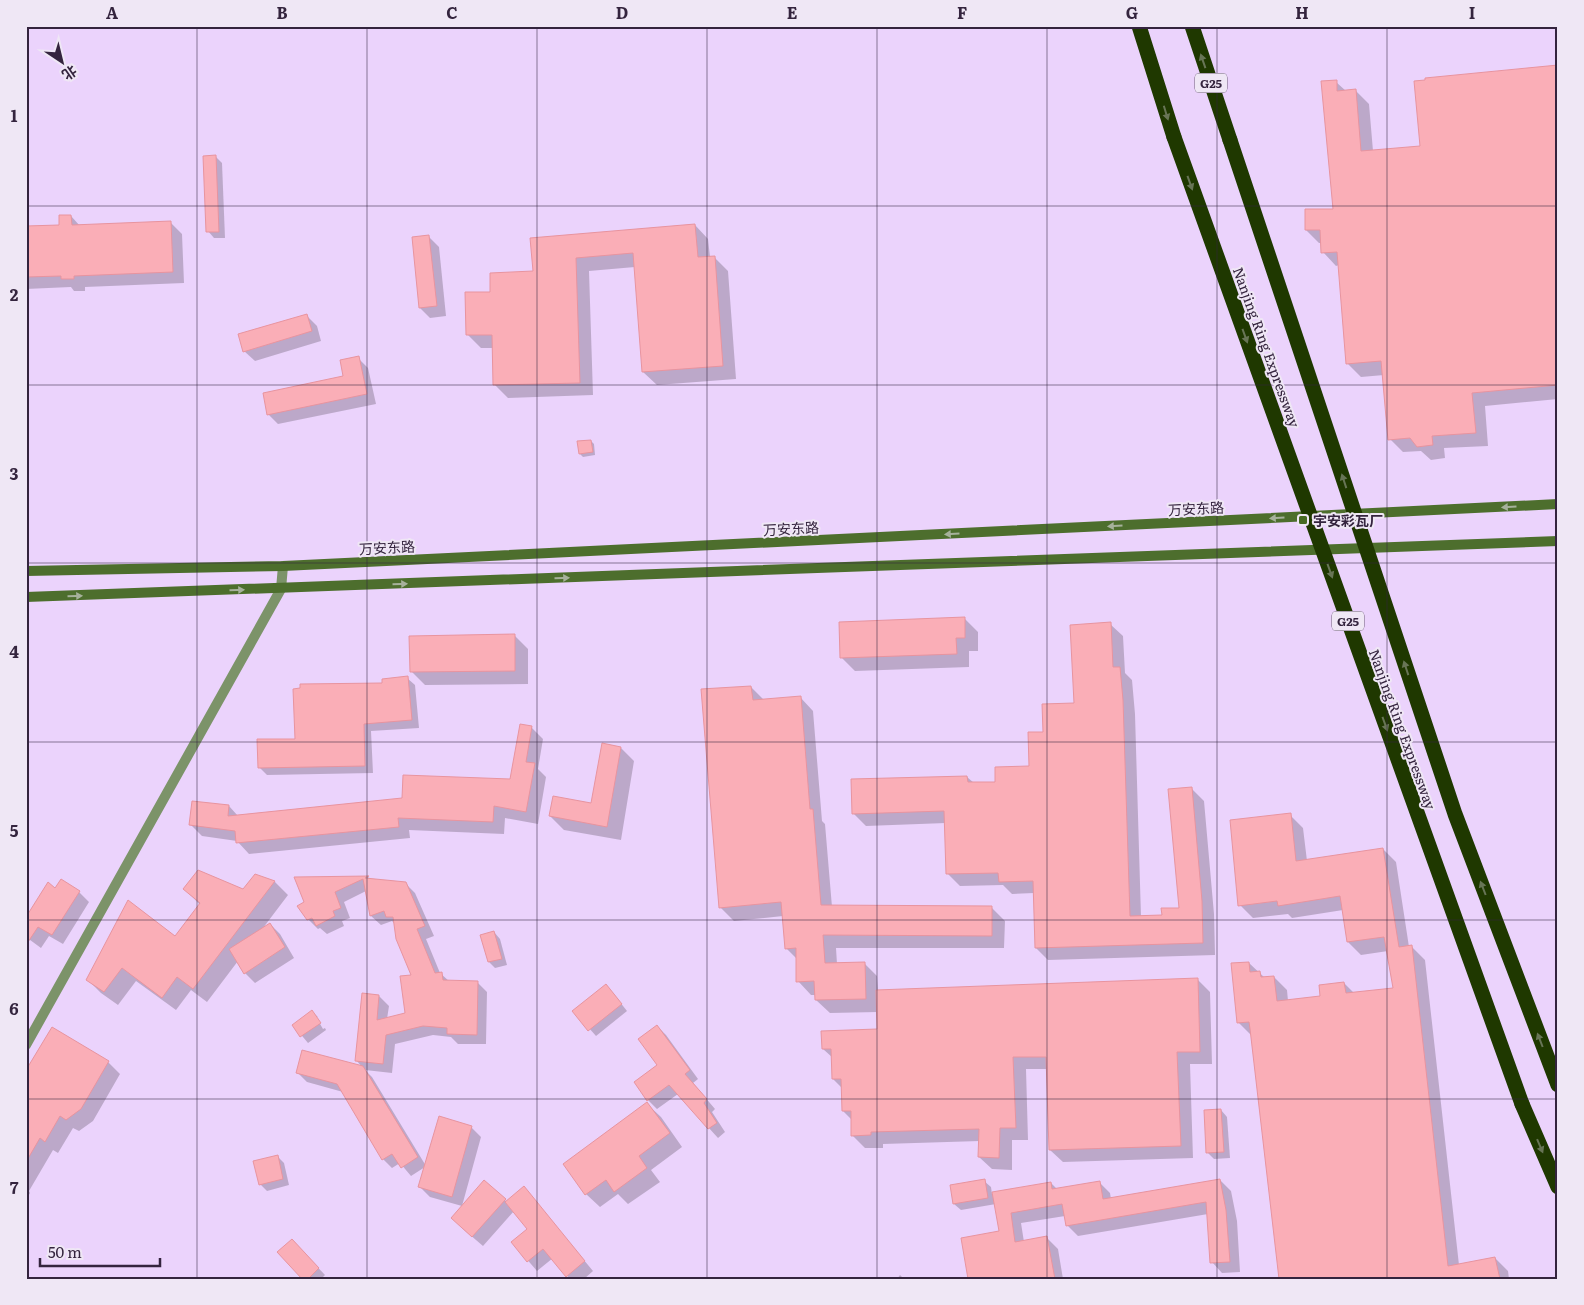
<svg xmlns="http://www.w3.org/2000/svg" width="1584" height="1305" font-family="Literata,'Noto Sans SC',serif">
  <rect width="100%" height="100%" fill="#ebd3fc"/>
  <g fill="#0003">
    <path d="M574,26H629L576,28Z"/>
    <path d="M1558,67V399L1485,406L1488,446L1444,448L1445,458L1431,460L1421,451L1403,452L1390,439L1384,375L1361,377L1348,364L1339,265L1336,266L1323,252L1322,243H1319L1306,230L1334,211L1336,82L1346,91L1355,90L1369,104L1373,151L1422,147Z"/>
    <path d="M215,156L222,163L225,238H214L208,231Z"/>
    <path d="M71,216L80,226L170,222L182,234L184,283L85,287V291H74L71,287L26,289V227L60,226Z"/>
    <path d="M695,225L708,239L710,257H714L728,271L736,379L657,385L643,372L635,267L589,271L593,395L508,398L494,384L493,348H481L468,335L492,293L534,273L531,239Z"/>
    <path d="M429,237L439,247L446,316L430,318L420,308Z"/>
    <path d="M307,316L317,326L321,341L255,361L244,351Z"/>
    <path d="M358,358L368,368L376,404L278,424L268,414L345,377Z"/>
    <path d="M591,441L594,444L595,455L583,457L580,454Z"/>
    <path d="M964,618L978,632V651H969V667L855,671L842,658Z"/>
    <path d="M1110,624L1123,636L1125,673L1132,680L1135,714L1141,917L1163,916L1180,909L1191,788L1204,801L1214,914L1215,955L1048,960L1036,948L1034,893L1012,894L1003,885L960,886L948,874L946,823L866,826L853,813L967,777L974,783H997L1030,768L1044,733L1075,704Z"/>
    <path d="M514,635L528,649V684L425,685L411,671Z"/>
    <path d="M407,678L415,685L419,728L371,731L373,773L267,775L259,767L383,684Z"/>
    <path d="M751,687L764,700L800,697L813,711L822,821L825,824L832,907H991L1005,921L1004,948H836L837,964L864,963L877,976L878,991L1197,979L1210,992L1212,1064H1190L1193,1158L1063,1162L1050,1150L1048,1069H1026L1028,1140H1012V1170L992,1169L979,1157L980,1141L883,1144V1148H865L852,1135V1120L843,1111L842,1088L833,1079V1058L823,1049L878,1030V1012L830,1013L816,1000V995H811L798,981L797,959L786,948L783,916L734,921L720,907Z"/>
    <path d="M531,727L543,739L538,769L546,777L538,824L505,818L504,834L409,830L410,838L249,854L237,841L202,836L190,824L229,806L238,816L403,800L512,780Z"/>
    <path d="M621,748L634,761L621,840L564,830L550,816L592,804Z"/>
    <path d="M1290,815L1303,828L1307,861L1383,849L1396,862L1409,947H1412L1425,960L1459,1265L1495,1258L1508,1271L1509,1279H1280L1251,1035L1238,1022L1249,963L1265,978L1274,977L1287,990L1288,1001L1321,997L1344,983L1354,993L1395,989L1388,951L1361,955L1348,942L1343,910L1292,918L1288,914L1253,918L1240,905Z"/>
    <path d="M256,876L275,882L288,895L263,928L270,924L280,934L294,958L255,983L245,973L238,961L207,1002L191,990L176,1010L136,981L118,1005L101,993L88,980L175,937L200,905L185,889L244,890Z"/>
    <path d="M368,877L371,880L405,883L415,893L434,936L426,939L440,973L450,982H477L487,992L486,1044H458L451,1037L433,1035L395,1044L392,1073L365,1070L372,1077L426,1166L471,1127L481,1137L462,1206L430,1197L420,1187L425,1167L411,1176L400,1163L392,1168L383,1159L343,1092L307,1082L298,1073L363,1068L356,1060L379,996L389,1006L387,1019L406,1014L413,976L395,924L392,921L381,925L371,916L366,891L344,902L350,918L342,921L344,926L327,934L320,928L318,929L308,919L305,902L296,878Z"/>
    <path d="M56,889L79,892L89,902L63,944L49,936L41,948L26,937Z"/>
    <path d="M494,932L500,939L507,965L495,968L489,962Z"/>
    <path d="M612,992L627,1011L596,1036L574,1011Z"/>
    <path d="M312,1012L318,1017H316L323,1029L325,1028L326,1030L308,1043L293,1025Z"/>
    <path d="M657,1026L666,1035L698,1079L693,1083L715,1109L712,1112L725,1132L718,1138L678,1094L657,1109L648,1100L658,1065Z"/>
    <path d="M108,1062L120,1074L93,1121L79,1131L73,1128L58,1153L53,1150L29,1191L30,1193L26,1200V1072Z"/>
    <path d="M647,1104L661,1117L682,1147L651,1170L660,1182L628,1204L618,1194L600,1207L586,1194Z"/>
    <path d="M1221,1110L1227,1117L1230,1158L1214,1159L1208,1153Z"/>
    <path d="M277,1156L284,1163L289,1185L267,1191L260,1184Z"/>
    <path d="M1220,1180L1231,1191L1237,1221L1240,1272L1222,1273L1212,1262L1208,1214L1078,1236L1067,1225L1065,1216L1021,1223L1024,1242L1047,1238L1058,1249L1063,1279H969L1001,1232L996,1204L961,1210L954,1204L951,1186L984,1181L991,1187L992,1194L1051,1183L1057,1189L1099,1182L1110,1193L1111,1199Z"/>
    <path d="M484,1181L507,1202L524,1188L593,1271L584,1279H570L553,1258L537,1271L512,1242L529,1229L514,1211L483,1246L462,1228Z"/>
    <path d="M292,1240L325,1275L321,1279H304Z"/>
    <path d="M900,1275L904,1279H897Z"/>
  </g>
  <g fill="#faaeb7" stroke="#e8949f">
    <path d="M1558,65V385L1472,393L1476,433L1432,436L1433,445L1417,447L1410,438L1388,440L1381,361L1346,364L1337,252L1321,253L1320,230H1305V209H1333L1321,81L1337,80V91L1356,89L1361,151L1420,146L1414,81L1425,80V78Z"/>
    <path d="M216,155L219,232H206L203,156Z"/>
    <path d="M59,215H71L72,225L171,221L173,272L74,276V279H61V276L26,277V226L59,225Z"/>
    <path d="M695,224L698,257L715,256L723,366L642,372L633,253L576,258L580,383L493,385L492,335H466L465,292H490V273L533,271L530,238Z"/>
    <path d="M429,235L437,306L419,308L412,237Z"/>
    <path d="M307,314L312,331L243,352L238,334Z"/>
    <path d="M359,356L367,394L267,415L263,393L343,376L340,360Z"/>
    <path d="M591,440L593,452L579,454L577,441Z"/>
    <path d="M965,617V638H956L957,654L840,658L839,622Z"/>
    <path d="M1111,622L1113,667H1120L1123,700L1130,916L1162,915L1161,908H1179L1168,789L1192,787L1202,901L1203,943L1035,948L1033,881L999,882L998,873L946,874L944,811L852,814L851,779L967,776L968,782H995V767L1029,766L1028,732H1043L1042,704L1074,703L1070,625Z"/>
    <path d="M515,634V671L410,672L409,636Z"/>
    <path d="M408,676L412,720L364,724L365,766L258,768L257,739H295L293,689L300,688V684L382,683V679Z"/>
    <path d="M751,686L753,700L801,696L810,809H813L821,905L992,906V936L823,935L825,963L865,962L866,999L815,1000L814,981L796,982V948L785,949L781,902L719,908L701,689Z"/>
    <path d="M520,724L532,726L526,762L535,763L526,812L494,806L493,822L398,818L399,827L236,843L235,831L189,825L192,801L229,805L228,816L402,798L403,775L510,779Z"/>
    <path d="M602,743L621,747L607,827L549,816L553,796L591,803Z"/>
    <path d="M1291,813L1296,861L1383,848L1399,947L1412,945L1448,1266L1495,1257L1500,1279H1279L1250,1029L1249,1022L1237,1023L1231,963L1249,962L1250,972L1260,971L1261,977L1274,976L1277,1001L1320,996L1319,985L1344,982L1346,993L1393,988L1384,937L1347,942L1340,896L1278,906L1277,901L1238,906L1230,820Z"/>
    <path d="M198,870L243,889L255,874L275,881L193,989L177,977L162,998L122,968L104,992L86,980L128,900L175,936L200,903L183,889Z"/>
    <path d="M369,876L365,878L406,882L425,926L417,929L435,973L442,972L443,980L478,981L477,1035L447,1034V1028L423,1026L386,1035L383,1064L355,1061L362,993L379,995L377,1020L405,1013L400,976L411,975L396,939L393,917H386L384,911L370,916L363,879L335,892L341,908L333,911L335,916L316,926L312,918L307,920L297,906L304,902L294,877Z"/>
    <path d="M61,879L80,891L52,935L38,927L26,945V917L48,882L55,888Z"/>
    <path d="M270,923L285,947L244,974L229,949Z"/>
    <path d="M494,931L502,959L488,962L480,935Z"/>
    <path d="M1198,978L1200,1052H1177L1181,1146L1049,1150L1046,1057H1013L1016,1128H1000L999,1158L978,1157L979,1129L871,1132V1135L851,1136V1111H842L841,1079H832L831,1049H822L821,1031L877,1029L876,990Z"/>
    <path d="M606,984L622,1004L588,1031L572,1011Z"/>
    <path d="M312,1010L321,1023L300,1037L292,1025Z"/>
    <path d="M657,1025L690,1070L685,1074L707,1099L704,1103L717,1123L708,1129L669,1085L647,1101L634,1082L657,1065L638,1039Z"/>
    <path d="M52,1027L109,1061L81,1109L66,1120L60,1116L45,1142L40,1138L26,1162V1070Z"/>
    <path d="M302,1050L363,1066L418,1157L401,1168L392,1154L382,1160L337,1084L296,1073Z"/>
    <path d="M647,1102L670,1133L639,1156L647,1168L614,1192L606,1180L585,1195L563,1164Z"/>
    <path d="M1221,1109L1224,1152L1206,1153L1204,1110Z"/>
    <path d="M439,1116L472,1126L452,1197L418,1187Z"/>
    <path d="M278,1155L283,1179L259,1185L253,1161Z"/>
    <path d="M985,1179L988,1198L953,1204L950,1185Z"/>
    <path d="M1220,1179L1226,1210L1230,1262L1210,1263L1206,1202L1066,1226L1062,1204L1011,1213L1015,1242L1047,1236L1055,1279H968L961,1238L999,1231L992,1192L1051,1182L1052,1189L1100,1181L1103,1199Z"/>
    <path d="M484,1180L506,1199L472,1237L451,1218Z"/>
    <path d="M524,1186L585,1261L566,1277L543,1249L527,1262L511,1242L527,1229L505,1202Z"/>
    <path d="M292,1239L319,1268L308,1279H302L277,1252Z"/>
  </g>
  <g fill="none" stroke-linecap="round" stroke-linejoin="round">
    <path stroke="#7c9369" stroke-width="10" d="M26,1045L281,589L283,566"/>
    <g stroke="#4d6e2d" stroke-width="10">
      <path d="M26,571L283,566L1558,504"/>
      <path d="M26,597L1558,541"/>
    </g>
    <g stroke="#1f3800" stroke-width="15">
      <path d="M1139,26L1174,137"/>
      <path d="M1192,26L1230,140"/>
      <path d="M1522,1104L1558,1187"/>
    </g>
    <g stroke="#1f3800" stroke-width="15">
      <path d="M1174,137L1522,1104"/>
      <path d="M1230,140L1455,814L1558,1085"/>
    </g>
  </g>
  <defs><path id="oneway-solid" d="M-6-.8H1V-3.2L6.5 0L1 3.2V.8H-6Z" transform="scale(1.25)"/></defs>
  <g fill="#687556">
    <use href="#oneway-solid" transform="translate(1203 61) rotate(-109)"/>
    <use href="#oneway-solid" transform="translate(1166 113) rotate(73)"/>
    <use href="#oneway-solid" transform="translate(1190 183) rotate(70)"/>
    <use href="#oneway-solid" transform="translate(1245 336) rotate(70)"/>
    <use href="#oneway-solid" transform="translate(1344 481) rotate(-108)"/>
    <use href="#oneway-solid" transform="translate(1330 571) rotate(70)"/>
    <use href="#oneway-solid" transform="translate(1406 668) rotate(-108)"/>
    <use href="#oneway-solid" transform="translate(1385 724) rotate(70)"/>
    <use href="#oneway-solid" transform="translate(1483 888) rotate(-111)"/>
    <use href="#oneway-solid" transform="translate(1540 1040) rotate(-111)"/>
    <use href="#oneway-solid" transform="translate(1540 1146) rotate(67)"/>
  </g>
  <g fill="#a6b19b">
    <use href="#oneway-solid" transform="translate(1509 507) rotate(177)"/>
    <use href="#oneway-solid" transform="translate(1277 518) rotate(177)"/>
    <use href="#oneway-solid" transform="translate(1115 526) rotate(177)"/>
    <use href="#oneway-solid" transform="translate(952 534) rotate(177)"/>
    <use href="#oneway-solid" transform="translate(562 578) rotate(-2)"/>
    <use href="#oneway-solid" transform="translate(400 584) rotate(-2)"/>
    <use href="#oneway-solid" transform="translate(237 590) rotate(-2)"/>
    <use href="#oneway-solid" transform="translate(75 596) rotate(-2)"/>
  </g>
  <path fill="none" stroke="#34243e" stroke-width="1" stroke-opacity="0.55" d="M197,26V1279M367,26V1279M537,26V1279M707,26V1279M877,26V1279M1047,26V1279M1217,26V1279M1387,26V1279M26,206H1558M26,385H1558M26,563H1558M26,742H1558M26,920H1558M26,1099H1558"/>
  <rect fill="#476a22" stroke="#efe7f5" stroke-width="2" x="1298" y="515" width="10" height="10" rx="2.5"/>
  <g text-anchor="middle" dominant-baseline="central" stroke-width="4" stroke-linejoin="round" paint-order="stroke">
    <g fill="#efe7f5" stroke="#6c5e75" stroke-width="1">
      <rect x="1195" y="73.5" width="32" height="19" rx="4"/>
      <rect x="1332" y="611.5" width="32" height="19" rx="4"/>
    </g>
    <g font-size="12" font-weight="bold" fill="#34243e">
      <text x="1211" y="83">G25</text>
      <text x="1348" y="621">G25</text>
    </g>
    <g font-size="14" fill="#34243e" stroke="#efe7f5">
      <text transform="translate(1267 347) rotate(70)">Nanjing Ring Expressway</text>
      <text transform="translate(1196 508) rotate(-3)">万安东路</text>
      <text transform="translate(791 528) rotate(-3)">万安东路</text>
      <text transform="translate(387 547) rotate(-3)">万安东路</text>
      <text transform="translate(1403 729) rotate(70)">Nanjing Ring Expressway</text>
    </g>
    <g font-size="14" font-weight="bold" fill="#34243e" stroke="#efe7f5" text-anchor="start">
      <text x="1313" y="520">宇安彩瓦厂</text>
    </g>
  </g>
  <rect width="1584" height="1305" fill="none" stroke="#efe7f5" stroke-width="55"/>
  <g transform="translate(62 62) rotate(145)" stroke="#efe7f5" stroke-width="4" paint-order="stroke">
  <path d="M0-4L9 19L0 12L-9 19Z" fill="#34243e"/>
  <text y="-8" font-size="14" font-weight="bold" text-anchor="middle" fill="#34243e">北</text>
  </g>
  <path d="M40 1258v8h120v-8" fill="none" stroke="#34243e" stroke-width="2.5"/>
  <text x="48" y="1258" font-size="15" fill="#34243e" stroke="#efe7f5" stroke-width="4" paint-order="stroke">50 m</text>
  <rect x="28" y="28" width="1528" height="1250" fill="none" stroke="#34243e" stroke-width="2"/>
  <g font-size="16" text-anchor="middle" font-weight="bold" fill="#34243e">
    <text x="112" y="19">A</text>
    <text x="282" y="19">B</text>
    <text x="452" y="19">C</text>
    <text x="622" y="19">D</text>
    <text x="792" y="19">E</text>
    <text x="962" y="19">F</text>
    <text x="1132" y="19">G</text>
    <text x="1302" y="19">H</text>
    <text x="1472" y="19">I</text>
    <text x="14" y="122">1</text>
    <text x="14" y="301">2</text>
    <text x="14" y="480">3</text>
    <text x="14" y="658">4</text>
    <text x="14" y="837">5</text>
    <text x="14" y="1015">6</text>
    <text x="14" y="1194">7</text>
  </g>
</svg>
